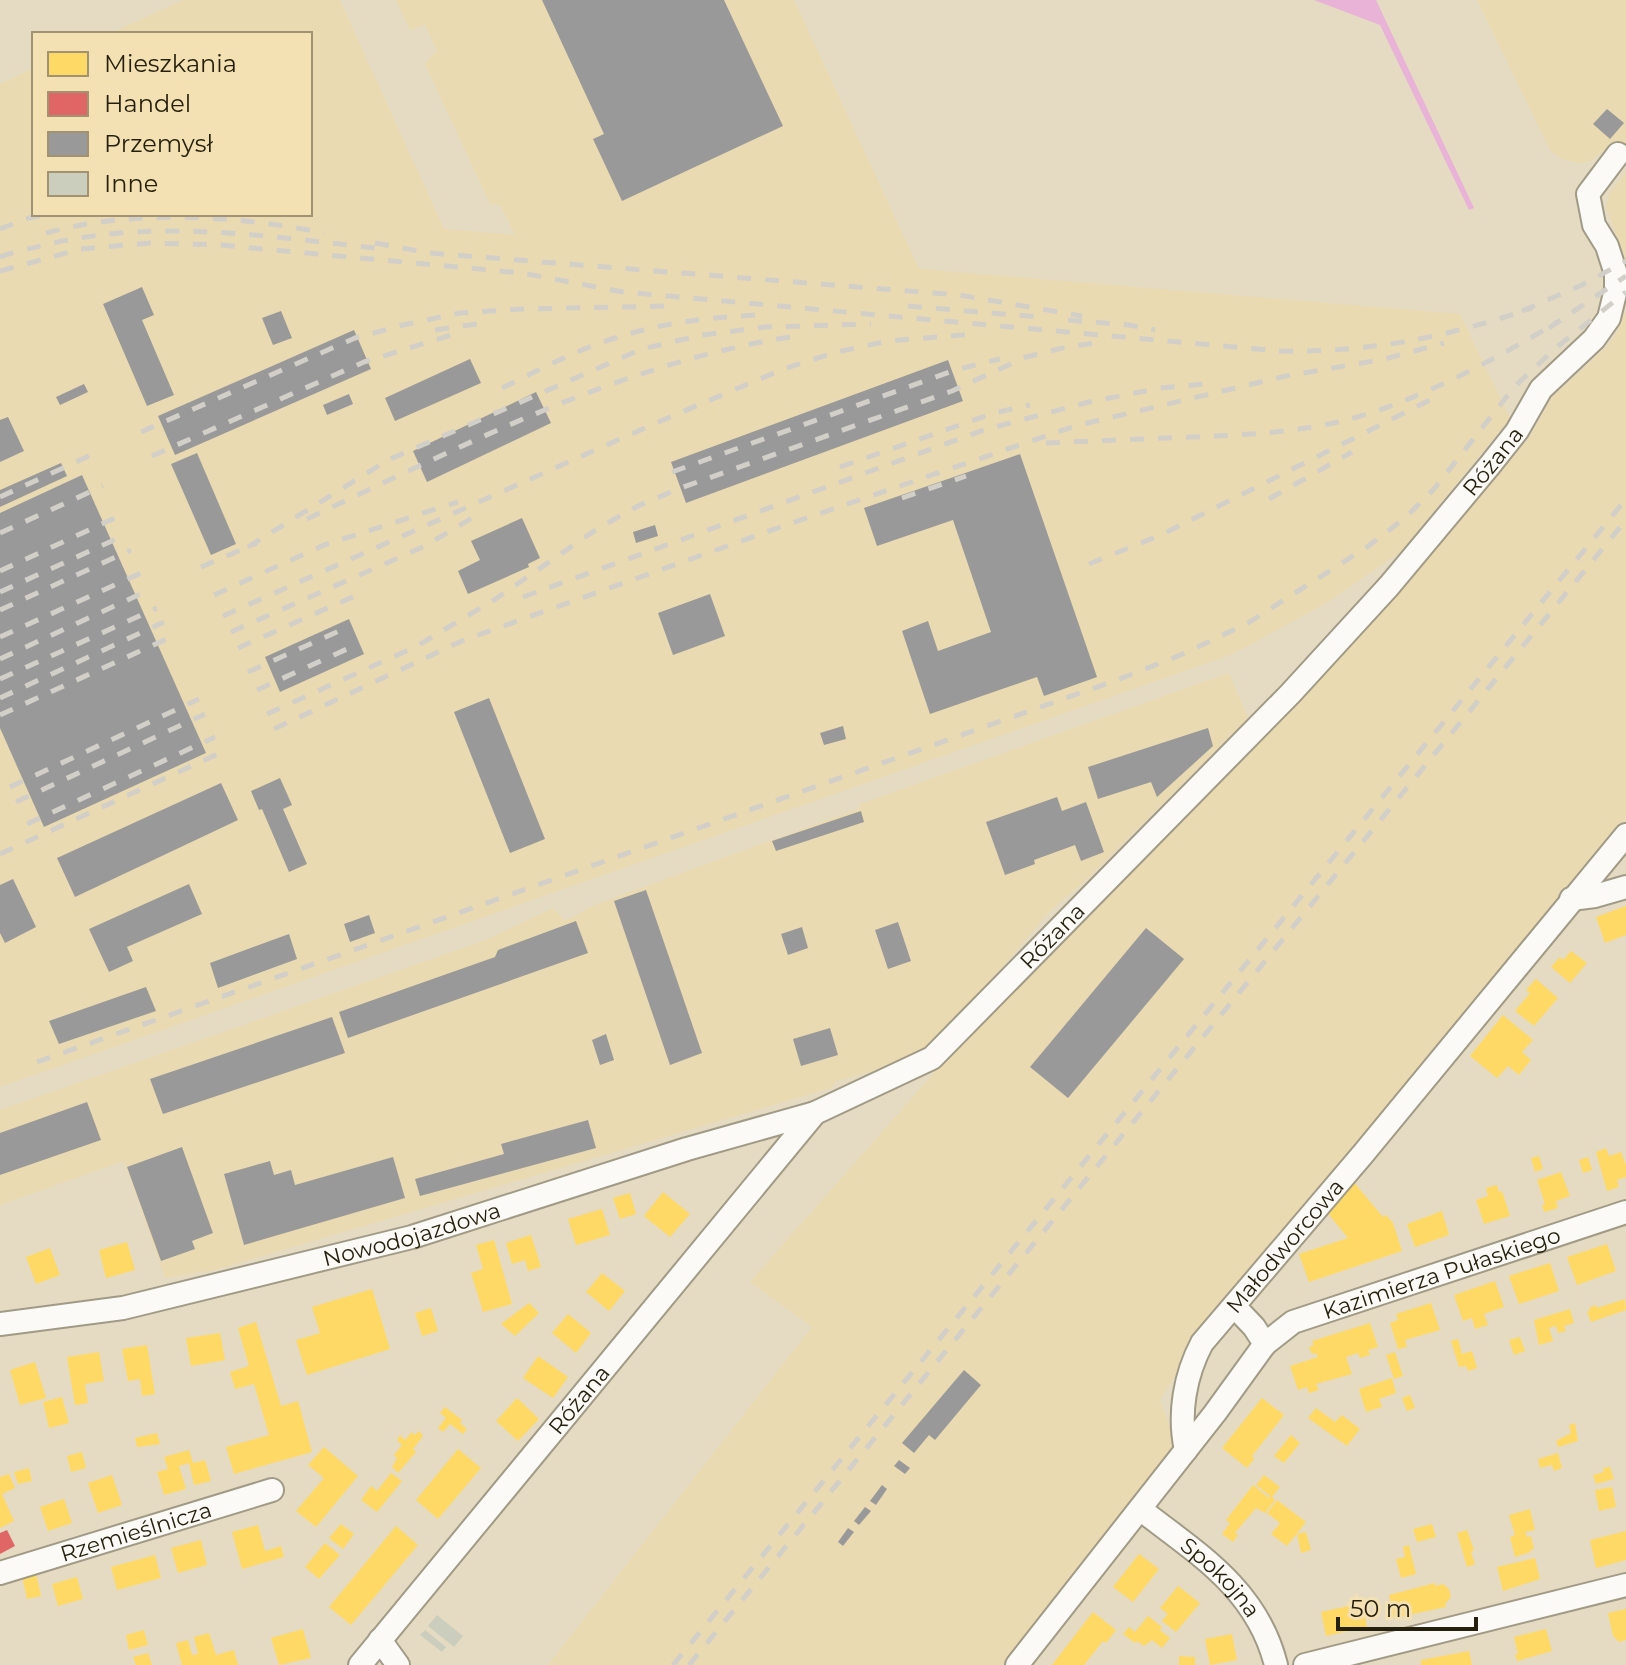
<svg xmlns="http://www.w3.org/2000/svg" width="1626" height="1665" font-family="Montserrat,sans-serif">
  <rect width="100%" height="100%" fill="#e5dbc2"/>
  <g fill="#eadab2">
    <path d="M183,0H340L444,229L515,235L500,205L490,204L425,64L437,51L425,24L410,30L396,0H794L919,269L1460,314L1510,418L1400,552L1328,602L1233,654L0,1087V84L34,68V214H310V34H109Z"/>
    <path d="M1477,0H1626V160L1609,146L1591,161L1579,163L1562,159L1550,150Z"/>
    <path d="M1626,172V259L1606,207L1610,192Z"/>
    <path d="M1626,311V820L1201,1334L1160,1400L1178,1448L1003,1665H548L812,1327L750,1282L955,1049L1522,441L1526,443L1552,397L1606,348L1617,333Z"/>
    <path d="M1229,673L1248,718L1090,876L1050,911L937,1043L872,1071L836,1081L831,1088L215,1270L165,1278L124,1161L0,1205V1110L486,940L553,908L565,921L597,904L860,808V804Z"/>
  </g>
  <path fill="#e9b2d7" d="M1314,0H1376L1474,208L1469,210L1380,25Z"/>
  <g fill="#ffd966">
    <path d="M1626,906V935L1605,943L1596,917Z"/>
    <path d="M1571,951L1587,963L1570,983L1551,967L1560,957L1563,960Z"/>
    <path d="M1536,979L1558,998L1534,1026L1515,1011L1530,993L1526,990Z"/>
    <path d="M1503,1015L1533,1040L1522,1052L1531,1060L1519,1075L1508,1066L1497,1078L1470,1056Z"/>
    <path d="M1606,1148L1609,1156L1621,1152L1626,1165V1177L1617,1180L1619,1187L1607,1191L1596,1152Z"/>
    <path d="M1539,1156L1543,1169L1535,1172L1531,1158Z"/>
    <path d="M1588,1157L1592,1170L1583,1173L1579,1160Z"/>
    <path d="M1561,1172L1570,1196L1556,1201L1558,1208L1544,1212L1542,1205L1545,1204L1537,1180Z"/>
    <path d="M1351,1179L1383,1217L1386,1215L1393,1223L1402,1251L1309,1282L1299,1254L1348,1238L1326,1211Z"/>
    <path d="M1497,1185L1499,1192L1502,1191L1510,1216L1484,1224L1476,1200L1488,1196L1486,1188Z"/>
    <path d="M663,1192L690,1214L670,1237L644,1216Z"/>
    <path d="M630,1193L636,1214L620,1219L613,1198Z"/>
    <path d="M602,1209L610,1235L576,1245L568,1219Z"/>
    <path d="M1442,1211L1449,1235L1415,1247L1407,1224Z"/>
    <path d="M531,1235L541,1267L528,1271L525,1260L512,1264L506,1243Z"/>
    <path d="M494,1240L512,1304L483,1312L471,1273L483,1269L476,1245Z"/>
    <path d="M127,1242L135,1270L106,1278L99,1250Z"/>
    <path d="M1607,1244L1616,1271L1577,1285L1567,1257Z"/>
    <path d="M50,1248L60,1275L36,1284L26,1257Z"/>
    <path d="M1550,1263L1559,1291L1519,1304L1509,1276Z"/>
    <path d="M602,1273L625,1291L609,1311L586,1292Z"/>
    <path d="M1495,1281L1504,1307L1484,1314L1488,1325L1475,1329L1472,1318L1463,1321L1454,1295Z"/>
    <path d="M372,1289L390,1349L307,1375L296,1340L320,1333L312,1307Z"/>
    <path d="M1625,1299L1626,1310L1591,1322L1587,1312L1590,1310L1589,1308L1596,1305L1597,1308Z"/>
    <path d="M529,1303L539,1313L515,1336L501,1324Z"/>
    <path d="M1431,1303L1440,1330L1405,1340L1407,1347L1398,1349L1390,1323L1398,1320L1396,1314Z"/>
    <path d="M431,1308L438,1331L422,1336L415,1313Z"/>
    <path d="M1570,1309L1574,1323L1564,1326L1566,1331L1558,1333L1556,1326L1549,1328L1553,1341L1539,1345L1534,1320Z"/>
    <path d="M568,1314L591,1333L576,1353L552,1333Z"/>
    <path d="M256,1322L281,1406L298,1401L312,1452L234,1474L226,1447L269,1435L254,1384L235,1389L230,1372L249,1366L238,1328Z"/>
    <path d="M1370,1323L1378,1347L1368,1350L1370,1355L1360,1358L1358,1353L1346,1357L1352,1374L1316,1384L1319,1390L1309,1393L1307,1387L1298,1390L1290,1366L1318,1357L1316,1353L1312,1354L1309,1347L1314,1345L1312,1341Z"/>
    <path d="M220,1333L225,1360L191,1366L186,1338Z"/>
    <path d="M1520,1337L1525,1351L1514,1355L1509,1340Z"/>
    <path d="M1458,1339L1462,1354L1472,1351L1477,1368L1468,1371L1466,1366L1459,1367L1451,1341Z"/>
    <path d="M147,1345L155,1394L142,1396L140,1379L128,1381L122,1349Z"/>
    <path d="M99,1352L104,1381L85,1384L88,1403L75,1405L67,1357Z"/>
    <path d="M1395,1352L1403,1376L1394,1379L1386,1355Z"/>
    <path d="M538,1356L568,1377L553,1398L523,1378Z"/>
    <path d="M35,1362L46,1398L20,1405L10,1370Z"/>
    <path d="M1392,1378L1396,1393L1379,1399L1382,1407L1366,1412L1359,1389Z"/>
    <path d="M1410,1395L1415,1408L1407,1411L1402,1398Z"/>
    <path d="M62,1397L69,1423L49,1428L43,1402Z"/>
    <path d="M517,1398L539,1419L518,1441L496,1421Z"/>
    <path d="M1262,1398L1284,1415L1252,1456L1254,1459L1247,1468L1222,1448Z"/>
    <path d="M445,1407L462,1420L460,1423L467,1429L463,1434L450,1424L443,1432L438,1428L446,1418L440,1413Z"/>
    <path d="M1316,1408L1335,1422L1342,1415L1360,1429L1347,1446L1308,1418Z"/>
    <path d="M1575,1423L1578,1441L1558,1447L1556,1441L1571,1433L1569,1425Z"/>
    <path d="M419,1431L423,1436L413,1449L416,1452L398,1473L392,1467L397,1458L394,1455L402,1445L397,1440L400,1435L405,1440L412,1432L415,1435Z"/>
    <path d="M157,1433L160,1444L137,1447L135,1438Z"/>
    <path d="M1291,1435L1300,1443L1284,1463L1274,1456Z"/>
    <path d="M324,1447L358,1476L316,1527L296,1511L324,1478L308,1465Z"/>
    <path d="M458,1449L481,1468L438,1519L416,1500Z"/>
    <path d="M189,1450L193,1463L205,1460L211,1481L194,1485L189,1463L179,1466L186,1489L164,1495L157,1472L168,1469L164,1457Z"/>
    <path d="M82,1452L86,1468L71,1472L67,1456Z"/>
    <path d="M1558,1453L1562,1468L1554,1471L1552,1465L1540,1468L1538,1459Z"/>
    <path d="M1610,1467L1614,1479L1596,1484L1593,1475L1604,1472L1603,1468Z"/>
    <path d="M29,1468L32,1481L18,1484L14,1472Z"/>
    <path d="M391,1473L402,1481L377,1512L361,1500L371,1486L377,1491Z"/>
    <path d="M9,1474L15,1488L2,1494L14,1521L0,1528V1477Z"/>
    <path d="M112,1475L122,1505L98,1513L88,1483Z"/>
    <path d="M1264,1475L1280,1487L1272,1497L1275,1500L1265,1513L1256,1508L1235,1533L1238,1535L1233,1542L1222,1534L1230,1523L1226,1520L1253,1485L1269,1498L1270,1496L1256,1485Z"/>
    <path d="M1612,1487L1616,1507L1599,1511L1595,1490Z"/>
    <path d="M64,1499L72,1523L48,1531L40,1507Z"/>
    <path d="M1277,1500L1306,1522L1287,1546L1271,1534L1280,1523L1267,1513Z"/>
    <path d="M1530,1509L1535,1530L1525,1532L1527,1537L1531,1536L1534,1549L1530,1550L1531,1552L1515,1557L1510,1537L1515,1535L1509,1515Z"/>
    <path d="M341,1524L354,1534L343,1549L329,1538Z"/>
    <path d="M1432,1524L1436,1537L1417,1542L1413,1529Z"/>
    <path d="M258,1525L265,1551L281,1546L284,1557L242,1569L232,1532Z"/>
    <path d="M396,1526L418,1545L351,1625L329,1607Z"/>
    <path d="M1467,1530L1474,1550L1471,1552L1475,1564L1467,1567L1457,1533Z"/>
    <path d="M1626,1531V1560L1596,1568L1590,1540Z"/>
    <path d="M1306,1532L1311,1550L1301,1553L1297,1534Z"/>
    <path d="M201,1540L207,1565L178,1573L171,1548Z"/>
    <path d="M325,1543L340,1555L319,1579L305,1567Z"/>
    <path d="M1409,1545L1416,1574L1401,1578L1396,1559L1405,1557L1403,1547Z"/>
    <path d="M1139,1554L1159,1569L1133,1602L1113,1587Z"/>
    <path d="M155,1555L161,1578L117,1590L111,1567Z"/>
    <path d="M1535,1558L1540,1579L1503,1591L1497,1567Z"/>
    <path d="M36,1573L41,1596L27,1599L22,1576Z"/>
    <path d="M77,1577L83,1599L58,1606L52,1584Z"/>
    <path d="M1435,1583V1586L1443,1584L1449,1589L1451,1597L1445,1604L1446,1607L1394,1618L1389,1595Z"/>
    <path d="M1178,1586L1200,1603L1176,1632L1162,1621L1168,1614L1160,1608Z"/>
    <path d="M1362,1603L1367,1627L1326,1636L1321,1612Z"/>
    <path d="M1626,1609V1640L1619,1642L1613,1636L1608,1613Z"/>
    <path d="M1093,1612L1116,1630L1106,1643L1103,1641L1084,1665H1052Z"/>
    <path d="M1148,1616L1162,1627L1160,1630L1170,1638L1162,1648L1152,1640L1144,1646L1137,1641L1135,1643L1123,1634L1129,1627L1135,1632Z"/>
    <path d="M303,1629L311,1658L279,1665L271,1638Z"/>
    <path d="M1546,1629L1552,1651L1517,1661L1515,1654H1518L1514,1637Z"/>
    <path d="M144,1630L148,1645L129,1650L126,1635Z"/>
    <path d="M209,1633L216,1655L234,1650L238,1665H182L176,1643L188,1640L192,1655L198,1654L194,1637Z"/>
    <path d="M1232,1634L1237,1660L1210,1665L1205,1639Z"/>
    <path d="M1469,1651L1472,1665H1421V1660Z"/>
    <path d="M148,1653L152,1665H136L133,1657Z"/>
    <path d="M1179,1656L1195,1657V1665H1179Z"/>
  </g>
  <path fill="#e06666" d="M7,1530L15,1546L0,1554V1533Z"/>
  <g fill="#999">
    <path d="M542,0H724L783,126L622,201L593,139L604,134Z"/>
    <path d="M1607,109L1624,123L1610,139L1593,124Z"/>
    <path d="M142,287L154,315L142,320L174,395L147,406L103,304Z"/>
    <path d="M281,311L292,338L273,345L262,318Z"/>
    <path d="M354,330L371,369L175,455L158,416Z"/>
    <path d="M470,359L481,383L395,421L385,398Z"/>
    <path d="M948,360L963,401L686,503L671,462Z"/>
    <path d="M84,384L88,392L60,405L56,397Z"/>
    <path d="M536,392L551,423L427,482L413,451Z"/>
    <path d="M349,394L353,404L327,415L323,405Z"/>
    <path d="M8,417L24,451L0,462V420Z"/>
    <path d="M197,453L236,544L211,555L171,464Z"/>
    <path d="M1020,454L1097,677L1044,696L1037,677L930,714L902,631L928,621L938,651L991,632L953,520L877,546L864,508Z"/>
    <path d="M61,463L67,476L0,507V490Z"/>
    <path d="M82,475L206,753L44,827L0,728V513Z"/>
    <path d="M522,518L540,558L528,564L529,567L468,594L458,571L480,560L471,541Z"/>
    <path d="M655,525L658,536L636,543L633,532Z"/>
    <path d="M710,594L725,636L673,655L658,613Z"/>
    <path d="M349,619L364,654L280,692L265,657Z"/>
    <path d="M489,698L545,839L510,853L454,712Z"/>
    <path d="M843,726L846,739L824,745L820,733Z"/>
    <path d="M1208,728L1213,746L1157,797L1151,782L1098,799L1088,767Z"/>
    <path d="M280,778L292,805L283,809L307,864L289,872L262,809L259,810L251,791Z"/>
    <path d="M221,783L238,820L75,897L57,858Z"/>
    <path d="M1057,797L1062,811L1086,802L1104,852L1081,861L1075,845L1034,860L1035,864L1005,875L986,822Z"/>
    <path d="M861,811L864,822L776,851L772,841Z"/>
    <path d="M13,879L36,927L5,943L0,933V885Z"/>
    <path d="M189,884L202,914L127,947L133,961L109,972L89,929Z"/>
    <path d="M646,890L702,1053L670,1065L614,901Z"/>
    <path d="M369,915L375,933L350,942L344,924Z"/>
    <path d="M576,921L588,953L348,1038L339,1012L495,957L498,950Z"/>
    <path d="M898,922L911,961L888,969L875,930Z"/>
    <path d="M802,927L808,948L788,955L781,934Z"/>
    <path d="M1146,928L1184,959L1068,1098L1030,1067Z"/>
    <path d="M289,934L297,959L218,988L210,963Z"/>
    <path d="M146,987L156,1011L59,1044L49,1021Z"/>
    <path d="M332,1017L345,1053L163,1114L150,1079Z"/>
    <path d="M830,1028L838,1055L801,1066L793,1039Z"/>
    <path d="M606,1034L614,1060L600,1065L592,1040Z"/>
    <path d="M87,1102L101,1140L0,1175V1133Z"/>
    <path d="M588,1120L596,1148L420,1196L415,1179L504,1154L501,1144Z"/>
    <path d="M182,1147L213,1233L192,1241L195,1249L161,1261L127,1167Z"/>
    <path d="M393,1157L405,1198L244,1245L224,1174L270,1161L274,1175L291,1170L295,1185Z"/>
    <path d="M964,1370L981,1385L935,1440L929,1435L914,1453L902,1443Z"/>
    <path d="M899,1460L910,1468L905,1474L894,1466Z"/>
    <path d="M882,1485L887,1489L876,1505L870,1501Z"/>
    <path d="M865,1507L871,1511L859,1525L854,1521Z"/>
    <path d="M848,1528L854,1532L843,1546L838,1542Z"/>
  </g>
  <g fill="#cbcebc">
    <path d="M437,1615L463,1636L454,1647L428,1626Z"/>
    <path d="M425,1630L446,1647L442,1652L420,1635Z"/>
  </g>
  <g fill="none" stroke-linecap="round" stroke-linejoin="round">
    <defs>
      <g id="minor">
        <path d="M1571,899L1595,896L1626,887"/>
        <path id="s1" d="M0,1324L123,1308L412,1237L687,1149L815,1113"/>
        <path id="s2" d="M1265,1344L1293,1322L1626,1212"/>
        <path id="s3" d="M1186,1450C1178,1414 1185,1375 1202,1343L1363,1154L1626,835"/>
        <path id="s4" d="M1140,1509C1198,1554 1257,1589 1276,1665"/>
        <path id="s5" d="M0,1573L272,1490"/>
        <path d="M380,1640L398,1665"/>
        <path id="s6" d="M360,1665L815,1113L932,1058L1290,694L1389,586L1490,465L1517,431L1541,389L1594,339L1609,318L1616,289V274L1607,246L1594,225L1588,194L1618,154"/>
        <path d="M1017,1665L1215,1413L1265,1344L1254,1327L1234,1306"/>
        <path d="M1305,1665L1626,1585"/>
      </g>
    </defs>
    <use href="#minor" stroke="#a19a86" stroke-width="26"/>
    <use href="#minor" stroke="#fbfaf6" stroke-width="22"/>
    <g stroke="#d2cfc8" stroke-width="5" stroke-dasharray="14 14" stroke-linecap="butt">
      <path d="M0,229L29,218L50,214"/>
      <path d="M46,233C134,209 235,215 324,233"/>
      <path d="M375,243L429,253L959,295L1082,316"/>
      <path d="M0,257C13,252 28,249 41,246C154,217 271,237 384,249"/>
      <path d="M0,271L81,249L150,243L220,245L522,273L623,292L1279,351C1368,353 1448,337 1532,308"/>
      <path d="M908,306L1040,317"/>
      <path d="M1522,311L1582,285L1626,261"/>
      <path d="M1068,320L1129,325L1155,330"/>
      <path d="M1549,328L1626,276"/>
      <path d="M435,330L490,322"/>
      <path d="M502,388C539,370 576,350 615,338C665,322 716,316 768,315"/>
      <path d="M141,432L355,338L403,325L460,313L522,309L669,306"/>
      <path d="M1046,443C1094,441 1143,439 1191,437C1241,435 1293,433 1342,421C1410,405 1497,359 1557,322"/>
      <path d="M152,456L364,362L451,335"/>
      <path d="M840,467L994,413L1030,405"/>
      <path d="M672,472L955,370L1000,359"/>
      <path d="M0,497L89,456"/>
      <path d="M902,498L966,476"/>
      <path d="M1269,499L1352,452"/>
      <path d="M307,519C465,445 623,362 796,336"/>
      <path d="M0,533L103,486"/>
      <path d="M248,547L388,460L642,349L702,335L766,327L871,324"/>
      <path d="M1089,564L1163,534L1436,397"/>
      <path d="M201,567L257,543"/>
      <path d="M0,571L117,517"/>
      <path d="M0,592L125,535"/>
      <path d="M214,595L324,545L458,502"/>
      <path d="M523,597L984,430L1089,402L1161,388L1206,384"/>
      <path d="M0,610L131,550"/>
      <path d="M223,616L656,423L786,368L837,352L888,341L975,334"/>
      <path d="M231,632L425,546L482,512"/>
      <path d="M0,637L141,573"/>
      <path d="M238,648L357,595"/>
      <path d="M0,659L149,590"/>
      <path d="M248,672L339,631"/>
      <path d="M0,679L157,608"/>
      <path d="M257,690L347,649"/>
      <path d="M0,698L164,622"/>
      <path d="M267,714L417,646L494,600L597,529L638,506L678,489L952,391L1026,357L1067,347L1102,342"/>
      <path d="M0,715L171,637"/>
      <path d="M274,729L464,640L789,524L1075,426L1286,376L1385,359L1444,343"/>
      <path d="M10,787L199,699"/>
      <path d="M16,802L205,714"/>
      <path d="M27,824L215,737"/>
      <path d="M0,854L222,752"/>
      <path d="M37,1062L1117,680L1183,654L1248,623L1367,547L1405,518L1434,489L1515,386L1557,347L1626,292"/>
      <path d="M673,1665L1626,499"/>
      <path d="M689,1665L1626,520"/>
    </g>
  </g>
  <g text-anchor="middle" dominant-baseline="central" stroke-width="8" stroke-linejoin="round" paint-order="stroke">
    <g font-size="22" fill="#251f0d" stroke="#f4e1b3">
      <text stroke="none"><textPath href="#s6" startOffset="1664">Różana</textPath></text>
      <text stroke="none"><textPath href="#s6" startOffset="1016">Różana</textPath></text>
      <text stroke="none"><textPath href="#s1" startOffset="422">Nowodojazdowa</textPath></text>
      <text stroke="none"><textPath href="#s3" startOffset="238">Małodworcowa</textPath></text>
      <text stroke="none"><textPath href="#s2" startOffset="192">Kazimierza Pułaskiego</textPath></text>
      <text stroke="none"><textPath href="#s6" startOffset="344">Różana</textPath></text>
      <text stroke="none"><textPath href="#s5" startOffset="142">Rzemieślnicza</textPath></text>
      <text stroke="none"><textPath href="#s4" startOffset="106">Spokojna</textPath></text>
    </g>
  </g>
  <rect x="32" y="32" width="280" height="184" fill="#f4e1b3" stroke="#a19371" stroke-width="2"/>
  <rect x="48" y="52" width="40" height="24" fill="#ffd966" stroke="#a19371" stroke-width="2"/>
  <text x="104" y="72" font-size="24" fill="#251f0d">Mieszkania</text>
  <rect x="48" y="92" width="40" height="24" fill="#e06666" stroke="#a19371" stroke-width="2"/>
  <text x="104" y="112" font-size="24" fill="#251f0d">Handel</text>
  <rect x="48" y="132" width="40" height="24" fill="#999999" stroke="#a19371" stroke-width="2"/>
  <text x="104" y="152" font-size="24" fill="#251f0d">Przemysł</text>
  <rect x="48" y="172" width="40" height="24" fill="#cbcebc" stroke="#a19371" stroke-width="2"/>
  <text x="104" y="192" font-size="24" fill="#251f0d">Inne</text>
  <path d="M1338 1617v12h138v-12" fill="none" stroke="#251f0d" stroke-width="4"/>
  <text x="1350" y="1617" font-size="24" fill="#251f0d" stroke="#f4e1b3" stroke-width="6" paint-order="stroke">50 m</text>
</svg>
